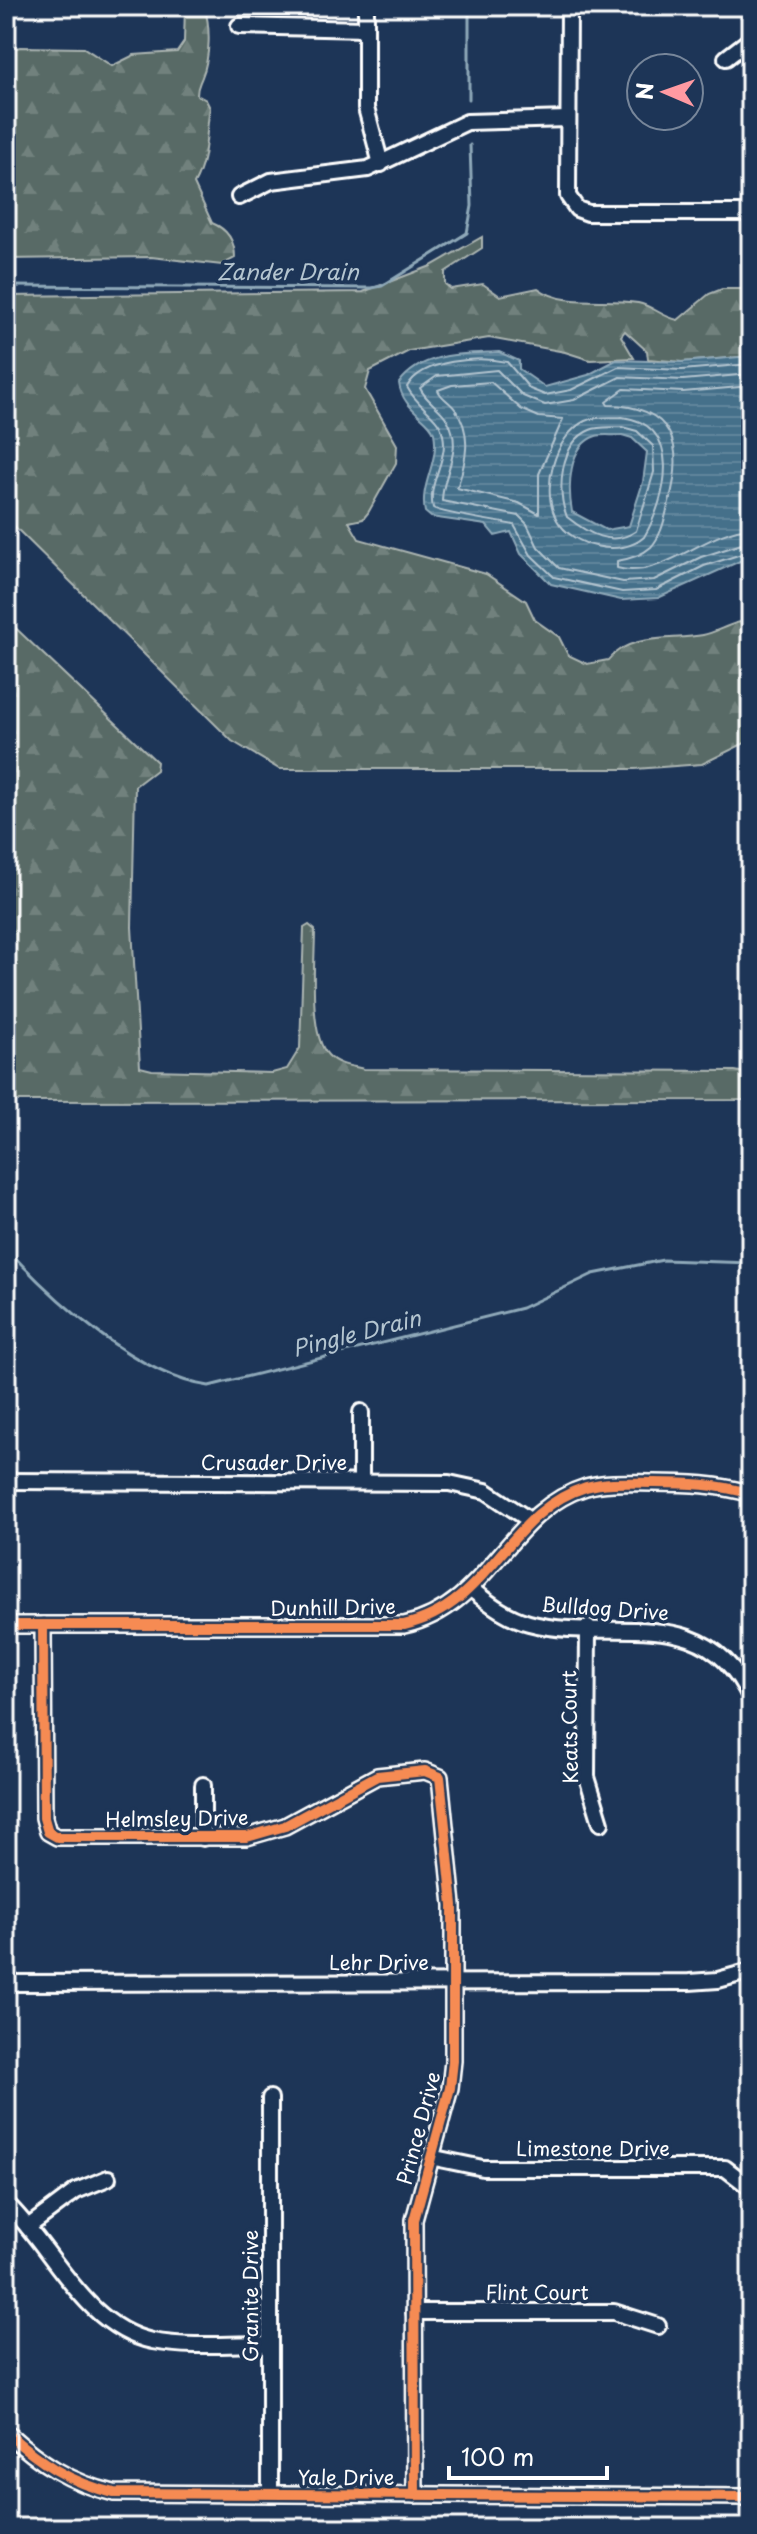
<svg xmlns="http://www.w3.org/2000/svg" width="757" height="2534" font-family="'Playpen Sans',sans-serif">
  <defs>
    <pattern id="forest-firs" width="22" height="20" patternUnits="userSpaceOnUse" patternTransform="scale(2)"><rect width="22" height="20" fill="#586b66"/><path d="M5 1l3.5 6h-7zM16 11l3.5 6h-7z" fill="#71817d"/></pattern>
    <pattern id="water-rules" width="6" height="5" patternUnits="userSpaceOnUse" patternTransform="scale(2)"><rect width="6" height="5" fill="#446f8a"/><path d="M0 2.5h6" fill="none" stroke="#60859c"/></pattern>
  </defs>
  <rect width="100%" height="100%" fill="#1d3557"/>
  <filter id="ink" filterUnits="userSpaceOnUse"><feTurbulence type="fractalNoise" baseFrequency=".0125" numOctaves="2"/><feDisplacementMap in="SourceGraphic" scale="16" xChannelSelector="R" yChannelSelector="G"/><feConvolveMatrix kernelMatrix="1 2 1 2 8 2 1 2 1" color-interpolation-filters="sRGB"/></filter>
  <g filter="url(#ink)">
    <g fill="url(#forest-firs)" stroke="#acb5b2" stroke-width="2">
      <path d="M185,6H204C211,27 210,57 202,77C199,85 197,86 197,95L206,100L210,108C205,135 208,159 194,184L212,223C227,229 235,241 235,258L222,265L151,257L6,259V51L20,47L84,48L112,66L134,55L177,52L184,42Z"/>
      <path d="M482,237V248L445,272V284L451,289L483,284L500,296L538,288C564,308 605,297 638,303C653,306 662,317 678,320L709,294L722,289H751V356L682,362L648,359L647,351L625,331L621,336L634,358L590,360L565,352L489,338L409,351L370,371L365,389L397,445L396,463L368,513L363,519L349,522L359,539L486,574L526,601L535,620L559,637L568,655L587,664L608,660C629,633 672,641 703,635C718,632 735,620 751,621V737L747,742L702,764L635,769H279L232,741L6,518V296L363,292L431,266Z"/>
      <path d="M6,619L157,762L156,770L135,786L132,927L140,1067L152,1070L272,1073L287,1069L300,1048L304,928L309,925L315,930C315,960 308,1034 328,1055C337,1065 352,1066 364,1069L735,1071L751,1074V1100L6,1101Z"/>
    </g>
    <path fill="url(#water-rules)" stroke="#8fa9b9" stroke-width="2" fill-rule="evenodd" d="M499,352L519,361V369L545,387L588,375L616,360L682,362L751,356V556L658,598L621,600L551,584L521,554L511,532L495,536L486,525L431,517L425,512C419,484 440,462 434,433C430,418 402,410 399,383C422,352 463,354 499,352ZM622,435L632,438L647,452L643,482L629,526L606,530L572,512C568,490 567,445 596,436C604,434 614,436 622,435Z"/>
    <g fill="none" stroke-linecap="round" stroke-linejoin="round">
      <g stroke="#b4c5d0" stroke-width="2">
        <path d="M751,364L682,370L618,367L571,390L545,395L530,389L507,362C479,356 422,359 407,387C417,406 434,413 440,426C454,456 426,479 433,508C443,514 501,522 514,525L531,555L554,577L622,592L656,590L704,566L751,551"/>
        <path d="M751,374L683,380L620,377L574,400L545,405L523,396L497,370L437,376L420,388C426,402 441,407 448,421C464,451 442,473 442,501L519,516L527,524L538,547L559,568L623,582L654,580L701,557L751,541"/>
        <path d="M491,382L521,409L539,417L563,419L539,474V514L519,503L457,488C466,462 473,433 455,409C449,401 441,398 438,390L452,385Z"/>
        <path d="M751,386L683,392L624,389L606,402L608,405C674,406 685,446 669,502C665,517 662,535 651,547C641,556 629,559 617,561V568C660,581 706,530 751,528"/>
        <path d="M622,417C684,425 667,498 644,537C621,558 572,547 557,520C540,491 554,436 585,421C596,416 610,418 622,417Z"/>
        <path d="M622,427L637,431L653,446L654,472L636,531C611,548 587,533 567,517C556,492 560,442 590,430C599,426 612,428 622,427Z"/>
      </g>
      <g stroke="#8fa9b9" stroke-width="3">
        <path d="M469,99V6"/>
        <path d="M6,286L372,288L382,286L467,233L472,206L470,145"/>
        <path d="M6,1248C54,1300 137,1376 209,1386L522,1308L593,1274L663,1260L751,1263"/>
      </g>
      <defs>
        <g id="minor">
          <path d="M366,6V108L381,164"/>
          <path d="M569,6L568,196L577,209L588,213H751"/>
          <path d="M239,26L366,29"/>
          <path d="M726,58L751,39"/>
          <path d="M239,197L271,181L368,169L467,122L568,119"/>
          <path d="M6,1481L449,1483L486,1491L531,1521"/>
          <path d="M361,1482V1412"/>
          <path d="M471,1589C489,1603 506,1617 529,1623C611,1645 705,1597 751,1699"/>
          <path d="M6,1625H404C490,1606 507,1511 586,1487C608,1481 631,1483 654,1483C687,1483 719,1484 751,1494"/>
          <path d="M43,1625L44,1818L48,1832L57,1837H247L285,1826L377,1776L425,1771L440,1777L453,1905V2061L450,2088L414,2220L415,2495"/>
          <path d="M588,1627L587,1777L601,1823"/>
          <path d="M203,1785V1838"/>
          <path d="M6,1983L689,1982L718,1980L751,1971"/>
          <path d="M270,2098V2494"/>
          <path d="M430,2157L483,2168H725L751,2188"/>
          <path d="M6,2203C53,2247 83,2326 152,2341C190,2348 232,2344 270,2344"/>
          <path d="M28,2227L76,2191L108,2178"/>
          <path d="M414,2312H614L658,2326"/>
          <path d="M6,2432C39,2462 70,2483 114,2493L751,2497"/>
        </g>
      </defs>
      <use href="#minor" stroke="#fff" stroke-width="20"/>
      <use href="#minor" stroke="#1d3557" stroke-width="14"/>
      <defs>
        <g id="cycleway">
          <path d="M6,1625H404C490,1606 507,1511 586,1487C608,1481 631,1483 654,1483C687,1483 719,1484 751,1494"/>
          <path d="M43,1625L44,1818L48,1832L57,1837H247L285,1826L377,1776L425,1771L440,1777L453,1905V2061L450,2088L414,2220L415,2495"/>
          <path d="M6,2432C39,2462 70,2483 114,2493L751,2497"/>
        </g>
      </defs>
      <use href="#cycleway" stroke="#1d3557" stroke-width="15"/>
      <use href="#cycleway" stroke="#f68b52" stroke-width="10"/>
    </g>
  </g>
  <g text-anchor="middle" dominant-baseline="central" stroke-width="7" stroke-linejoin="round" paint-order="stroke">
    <g font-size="20" fill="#fff" stroke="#1d3557">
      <text x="274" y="1462">Crusader Drive</text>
      <text transform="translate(333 1607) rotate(-1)">Dunhill Drive</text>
      <text transform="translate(605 1608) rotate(4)">Bulldog Drive</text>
      <text transform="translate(569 1727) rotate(-91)">Keats Court</text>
      <text transform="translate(177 1818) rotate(-1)">Helmsley Drive</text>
      <text x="379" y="1962">Lehr Drive</text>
      <text transform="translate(418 2128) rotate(-75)">Prince Drive</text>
      <text x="593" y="2148">Limestone Drive</text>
      <text x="537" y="2292">Flint Court</text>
      <text transform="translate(250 2296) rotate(-90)">Granite Drive</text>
      <text x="346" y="2477">Yale Drive</text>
    </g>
    <g font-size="22" font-style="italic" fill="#b4c5d0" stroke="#1d3557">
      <text x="288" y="270">Zander Drain</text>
      <text transform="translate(356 1332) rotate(-14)">Pingle Drain</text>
    </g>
  </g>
  <rect width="757" height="2534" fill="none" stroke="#1d3557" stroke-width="32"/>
  <rect x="16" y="16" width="725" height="2502" fill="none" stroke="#fff" stroke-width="3" filter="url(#ink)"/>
  <g transform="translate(665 92) rotate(272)"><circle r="38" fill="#1d3557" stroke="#77869a" stroke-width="2"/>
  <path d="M0-6L14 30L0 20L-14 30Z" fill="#ff9aa2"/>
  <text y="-12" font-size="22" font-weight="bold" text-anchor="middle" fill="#ffffff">N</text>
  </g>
  <path d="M449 2466v12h158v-12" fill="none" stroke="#ffffff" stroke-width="4"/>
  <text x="461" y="2466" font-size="24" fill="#ffffff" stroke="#1d3557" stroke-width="6" paint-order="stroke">100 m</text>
</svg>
